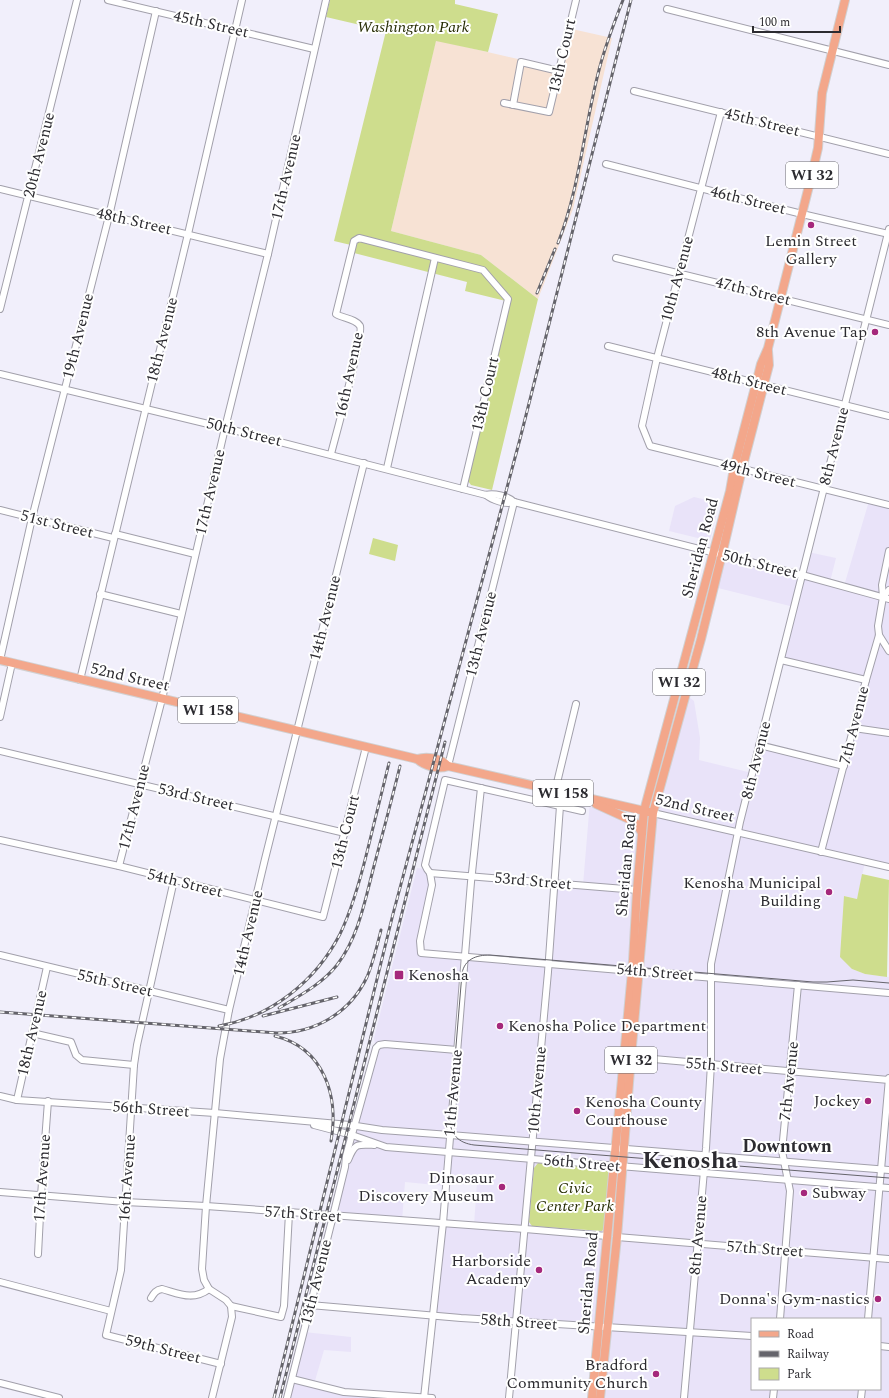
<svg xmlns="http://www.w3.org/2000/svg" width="889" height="1398" font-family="Spectral,serif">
  <rect width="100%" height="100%" fill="#f1effb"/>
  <g fill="#e9e3f9" fill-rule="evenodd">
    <path d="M694,497L719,503L710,541L669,531L675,506Z"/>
    <path d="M869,501L889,505V867L865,862L857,899L844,896L852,969L865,974L889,977V1398H592L598,1327L433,1316L443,1223L474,1225L477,1183L446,1180V1186L405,1182L402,1221L333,1216L377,1047L375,1044L374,1038L417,868L427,869L432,885L421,953L548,963L554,884L583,885L590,801L631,820L643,833L653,813L685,694L694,701L700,738L699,760L752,773L759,745L844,765L865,680L781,660L794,607L714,587L722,555L802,575L808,552L836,558L830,582L844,586ZM752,1319H880V1389H752Z"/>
    <path d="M304,1332L351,1337V1352L324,1350L314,1384L344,1392L432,1398H287Z"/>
  </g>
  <path fill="#f7e2d4" d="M572,29L612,38L573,209L538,299L481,255L391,231L436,40L518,59L517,64L561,74Z"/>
  <g fill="#cedd8d">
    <path d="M330,0H455V4L498,14L488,52L436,41L391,231L481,255L538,299L492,490L471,485L468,481L510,302L465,291L467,282L354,253L355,246L334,241L386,31L326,17Z"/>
    <path d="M373,538L398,545L395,561L369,554Z"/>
    <path d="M862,874L889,880L887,977L865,974L852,969L840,957L844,896L857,899Z"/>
    <path d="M538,1163L607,1169L610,1173L605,1227L602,1231L532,1226L529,1222L534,1168Z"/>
  </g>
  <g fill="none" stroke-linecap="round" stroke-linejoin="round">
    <defs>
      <g id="minor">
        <path d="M108,0L314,49"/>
        <path d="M667,9L889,65"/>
        <path d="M634,91L889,154"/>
        <path d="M504,103L549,112L576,0"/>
        <path d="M513,105L521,62L559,71"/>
        <path d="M721,112L657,358L642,426L650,446L889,505"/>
        <path d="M606,164L802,214L889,234"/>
        <path d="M0,189L268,254"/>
        <path d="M616,258L889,325"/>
        <path d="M0,309L77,0"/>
        <path d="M608,346L889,416"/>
        <path d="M0,374L225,428L486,495C494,493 508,496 514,502L802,575L889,599"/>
        <path d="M331,454C335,438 364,334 360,326C356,319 342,318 336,314L354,241L359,238L363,239L483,270L508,299L463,489"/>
        <path d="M387,468L435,258"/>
        <path d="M486,495C492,500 506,505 514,502"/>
        <path d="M0,510L113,538"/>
        <path d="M115,534L195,554"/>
        <path d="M100,594L181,614"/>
        <path d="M883,597L889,590"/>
        <path d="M879,635L889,651"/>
        <path d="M0,660L32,518L109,216L156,11"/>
        <path d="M781,660L866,680"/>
        <path d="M80,680L188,234L242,0"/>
        <path d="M0,717L12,663"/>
        <path d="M854,728L889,733"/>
        <path d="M759,745L844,766"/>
        <path d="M0,751L345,833"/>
        <path d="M448,766L514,502"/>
        <path d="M555,791L576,704"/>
        <path d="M582,811L445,780L425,865L427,869L430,873L432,885L420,941L421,953L889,993"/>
        <path d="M653,813L889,867"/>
        <path d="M0,840L119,866L323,917L366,747"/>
        <path d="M821,852L866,680L879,635L878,626L883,597L882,585L889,551"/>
        <path d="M119,866L162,699L225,428L268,254L326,0"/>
        <path d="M430,873L637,890"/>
        <path d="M174,880L137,1045L134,1065L121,1270L106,1335L221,1364"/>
        <path d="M0,955L229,1010"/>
        <path d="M32,1033L71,1042L76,1055L82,1060L134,1065"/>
        <path d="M631,1057L889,1080"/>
        <path d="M0,1096L17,1100L215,1113L350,1125L382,1130L450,1135L889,1170"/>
        <path d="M17,1100L47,967"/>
        <path d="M314,1125L352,1135L386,1147L889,1188"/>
        <path d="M348,1160C355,1143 357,1144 374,1145"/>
        <path d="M0,1192L125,1202L206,1206L525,1229L607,1236"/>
        <path d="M617,1237L889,1259"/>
        <path d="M38,1254L41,1196L48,1101"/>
        <path d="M0,1282L111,1311"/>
        <path d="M151,1298C154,1293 156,1290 162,1289C180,1294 193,1301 209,1289"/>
        <path d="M310,1305L461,1318L752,1336"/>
        <path d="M231,1306L281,1317L284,1306L289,1213"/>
        <path d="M780,1319L790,1191L782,1151L798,985"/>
        <path d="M868,1319L889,1078"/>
        <path d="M880,1346L889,1347"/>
        <path d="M292,1379L344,1392L432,1398"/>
        <path d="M0,1383L59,1398"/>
        <path d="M212,1398L232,1317L231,1306L226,1300L209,1289L204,1280L202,1269L206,1206L220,1059L229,1010L265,859L364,463"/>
        <path d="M287,1398L333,1216L345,1167L346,1156L376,1048L379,1045L385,1044L457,1050"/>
        <path d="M424,1398L443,1223L471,882L481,788"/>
        <path d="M509,1398L548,972L560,806"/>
        <path d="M684,1398L706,1148L711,1064V964L740,822L889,229"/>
        <path d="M773,1398L774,1389"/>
        <path d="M861,1398L862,1389"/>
      </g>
      <g id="major">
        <path d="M0,660L417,759C425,766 438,770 448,766L649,812"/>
        <path d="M417,759C427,756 441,758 448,766"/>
        <path d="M596,804L631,820L637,824L642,833"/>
        <path d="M592,1398L633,961L637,890L644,811L730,491L734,468L758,376L761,364L768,348L812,174L818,148L822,93L845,0"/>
        <path d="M600,1398L617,1237L631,1057L653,813L701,639L724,546L742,469L769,365L768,351"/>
      </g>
    </defs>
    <use href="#minor" stroke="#a2a0ab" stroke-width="8"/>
    <use href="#major" stroke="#d1d0d1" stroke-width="10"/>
    <use href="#minor" stroke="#fff" stroke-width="6"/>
    <use href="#major" stroke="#f3a78b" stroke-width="8"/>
    <path stroke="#65646b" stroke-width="1" d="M889,983L853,980L827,982H813L490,955C476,955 465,959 462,973L450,1119C450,1135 459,1143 474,1145L889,1178"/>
    <defs>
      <g id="rail">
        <path d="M558,243C580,187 584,127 599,70C605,46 614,23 623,0"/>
        <path d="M537,293L555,249"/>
        <path d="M279,1008C299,996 322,984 337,965C359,936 365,900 374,866C383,832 392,799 400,766"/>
        <path d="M0,1012L277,1033C315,1033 350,1013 367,977C373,963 377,946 381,930"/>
        <path d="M263,1016L337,997"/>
        <path d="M219,1026C271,1017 316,981 340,934C353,907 361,877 368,848C375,819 382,791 389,763"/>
        <path d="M275,1036C324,1048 339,1096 331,1141"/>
        <path d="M274,1398L393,914L520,439L631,0"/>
        <path d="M280,1398L445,742"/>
      </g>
    </defs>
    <use href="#rail" stroke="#65646b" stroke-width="3"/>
    <use href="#rail" stroke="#fff" stroke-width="1.5" stroke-dasharray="4.5" stroke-linecap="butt"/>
  </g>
  <g fill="#a5287b" stroke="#fff" stroke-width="1.5">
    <circle cx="811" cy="225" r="4"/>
    <circle cx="875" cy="332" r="4"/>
    <circle cx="829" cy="892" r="4"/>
    <rect x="394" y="970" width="10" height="10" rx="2"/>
    <circle cx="500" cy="1026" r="4"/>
    <circle cx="868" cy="1101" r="4"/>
    <circle cx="577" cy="1111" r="4"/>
    <circle cx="502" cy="1187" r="4"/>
    <circle cx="804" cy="1193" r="4"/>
    <circle cx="539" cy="1270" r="4"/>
    <circle cx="878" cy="1299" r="4"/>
    <circle cx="656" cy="1374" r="4"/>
  </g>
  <g text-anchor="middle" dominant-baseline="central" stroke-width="4" stroke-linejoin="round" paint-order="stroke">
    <g fill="#fff" stroke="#6b6b6e" stroke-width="1">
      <rect x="786" y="162" width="52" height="26" rx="3"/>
      <rect x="653" y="669" width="52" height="26" rx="3"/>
      <rect x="178" y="697" width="60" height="26" rx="3"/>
      <rect x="533" y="780" width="60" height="26" rx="3"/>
      <rect x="605" y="1047" width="52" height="26" rx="3"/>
    </g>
    <g font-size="15" font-weight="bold" fill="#2c2b30">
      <text x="812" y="175">WI 32</text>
      <text x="679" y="682">WI 32</text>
      <text x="208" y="710">WI 158</text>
      <text x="563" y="793">WI 158</text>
      <text x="631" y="1060">WI 32</text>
    </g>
    <g font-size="16" fill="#2c2b30" stroke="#fff">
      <text transform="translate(211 24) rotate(13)">45th Street</text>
      <text transform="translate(562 56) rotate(-77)">13th Court</text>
      <text transform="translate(762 122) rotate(14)">45th Street</text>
      <text transform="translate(39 155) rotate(-76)">20th Avenue</text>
      <text transform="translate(286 177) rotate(-77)">17th Avenue</text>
      <text transform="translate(748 200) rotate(14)">46th Street</text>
      <text transform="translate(134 221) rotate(13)">48th Street</text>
      <text transform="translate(677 279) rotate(-75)">10th Avenue</text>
      <text transform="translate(753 291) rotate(14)">47th Street</text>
      <text transform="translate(78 336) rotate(-76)">19th Avenue</text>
      <text transform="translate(162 340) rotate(-76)">18th Avenue</text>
      <text transform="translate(349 375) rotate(-78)">16th Avenue</text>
      <text transform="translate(749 381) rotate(14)">48th Street</text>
      <text transform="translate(485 394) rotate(-77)">13th Court</text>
      <text transform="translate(244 432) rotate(14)">50th Street</text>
      <text transform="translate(834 446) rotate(-76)">8th Avenue</text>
      <text transform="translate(758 473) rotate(14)">49th Street</text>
      <text transform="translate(210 492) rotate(-77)">17th Avenue</text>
      <text transform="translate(57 524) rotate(14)">51st Street</text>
      <text transform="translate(700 548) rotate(-75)">Sheridan Road</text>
      <text transform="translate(760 564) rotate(14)">50th Street</text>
      <text transform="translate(325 618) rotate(-76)">14th Avenue</text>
      <text transform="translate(481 634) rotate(-76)">13th Avenue</text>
      <text transform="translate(130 677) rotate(13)">52nd Street</text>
      <text transform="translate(854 725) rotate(-76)">7th Avenue</text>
      <text transform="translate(756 760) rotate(-76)">8th Avenue</text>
      <text transform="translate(196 797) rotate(13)">53rd Street</text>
      <text transform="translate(134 807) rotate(-76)">17th Avenue</text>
      <text transform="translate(695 808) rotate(13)">52nd Street</text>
      <text transform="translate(345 832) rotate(-76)">13th Court</text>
      <text transform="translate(626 865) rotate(-85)">Sheridan Road</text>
      <text transform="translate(533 881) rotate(5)">53rd Street</text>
      <text transform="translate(185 883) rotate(14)">54th Street</text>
      <text transform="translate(248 933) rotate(-77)">14th Avenue</text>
      <text transform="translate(655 972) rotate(5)">54th Street</text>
      <text transform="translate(115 983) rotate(13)">55th Street</text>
      <text transform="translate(32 1033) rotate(-77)">18th Avenue</text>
      <text transform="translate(724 1066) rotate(5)">55th Street</text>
      <text transform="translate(789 1081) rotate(-84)">7th Avenue</text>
      <text transform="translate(537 1090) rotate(-85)">10th Avenue</text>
      <text transform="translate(453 1093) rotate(-85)">11th Avenue</text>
      <text transform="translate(151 1109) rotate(4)">56th Street</text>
      <text transform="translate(582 1163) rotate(5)">56th Street</text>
      <text transform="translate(42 1178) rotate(-86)">17th Avenue</text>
      <text transform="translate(127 1178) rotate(-86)">16th Avenue</text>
      <text transform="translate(303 1214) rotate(4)">57th Street</text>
      <text transform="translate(698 1235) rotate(-85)">8th Avenue</text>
      <text transform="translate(765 1249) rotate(4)">57th Street</text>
      <text transform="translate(316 1282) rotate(-76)">13th Avenue</text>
      <text transform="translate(588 1283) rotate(-85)">Sheridan Road</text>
      <text transform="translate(519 1322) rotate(4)">58th Street</text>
      <text transform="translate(163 1349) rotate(14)">59th Street</text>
    </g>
    <g font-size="16" font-style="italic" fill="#272d04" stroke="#fff">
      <text x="413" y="27">Washington Park</text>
      <text x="575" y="1188">Civic<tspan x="575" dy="18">Center Park</tspan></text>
    </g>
    <g font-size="16" fill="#2c2b30" stroke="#fff" text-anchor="end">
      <text x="811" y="241" text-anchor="middle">Lemin Street<tspan x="811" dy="18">Gallery</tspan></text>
      <text x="867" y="332">8th Avenue Tap</text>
      <text x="821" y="883">Kenosha Municipal<tspan x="821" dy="18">Building</tspan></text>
      <text x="408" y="975" text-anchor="start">Kenosha</text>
      <text x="508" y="1026" text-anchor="start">Kenosha Police Department</text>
      <text x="860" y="1101">Jockey</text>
      <text x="585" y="1102" text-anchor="start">Kenosha County<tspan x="585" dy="18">Courthouse</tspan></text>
      <text x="494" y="1178">Dinosaur<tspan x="494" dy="18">Discovery Museum</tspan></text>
      <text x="812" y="1193" text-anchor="start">Subway</text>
      <text x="531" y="1261">Harborside<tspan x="531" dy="18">Academy</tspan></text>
      <text x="870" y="1299">Donna's Gym-nastics</text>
      <text x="648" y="1365">Bradford<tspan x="648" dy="18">Community Church</tspan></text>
    </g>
    <g font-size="18" font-weight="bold" fill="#2c2b30" stroke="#fff">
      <text x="787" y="1146">Downtown</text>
    </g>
    <g font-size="24" font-weight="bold" fill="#2c2b30" stroke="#fff">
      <text x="690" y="1161">Kenosha</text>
    </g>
  </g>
  <rect x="751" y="1318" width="130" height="72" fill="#ffffff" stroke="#abaaac"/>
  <rect x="759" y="1331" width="20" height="6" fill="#f3a78b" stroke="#abaaac"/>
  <text x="787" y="1338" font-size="12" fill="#2c2b30">Road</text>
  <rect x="759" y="1351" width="20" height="6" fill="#65646b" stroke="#abaaac"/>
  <text x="787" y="1358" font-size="12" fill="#2c2b30">Railway</text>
  <rect x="759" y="1368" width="20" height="12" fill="#cedd8d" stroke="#abaaac"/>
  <text x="787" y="1378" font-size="12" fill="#2c2b30">Park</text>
  <path d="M753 26v6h87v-6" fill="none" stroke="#2c2b30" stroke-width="2"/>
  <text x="759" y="26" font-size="12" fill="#2c2b30" stroke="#ffffff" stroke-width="3" paint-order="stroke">100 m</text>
</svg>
